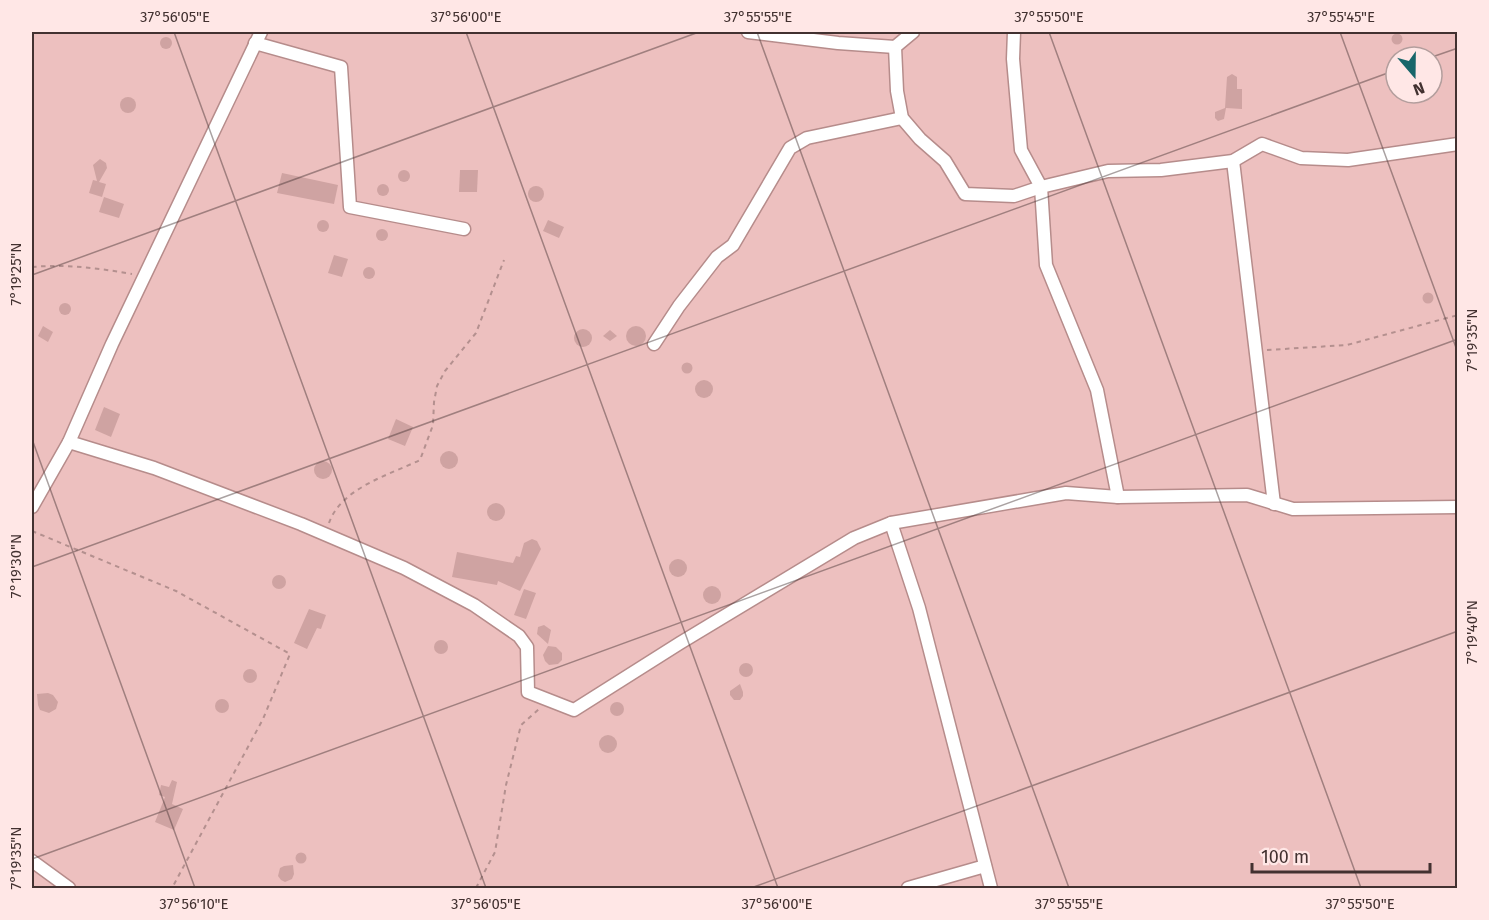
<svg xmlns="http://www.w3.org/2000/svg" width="1489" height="920" font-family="'Fira Sans',sans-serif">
  <rect width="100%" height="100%" fill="#edc0bf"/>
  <g fill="#cfa3a2">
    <circle cx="1397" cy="39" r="5.5"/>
    <circle cx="166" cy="43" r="6"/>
    <path d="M1232,74L1237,77V89H1242V109L1226,108L1224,119L1218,121L1215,118V112L1225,108L1227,77Z"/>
    <circle cx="128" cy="105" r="8"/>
    <path d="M100,159L106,163L107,168L99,182L106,184L102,197L89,193L93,180L97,181L93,165Z"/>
    <circle cx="404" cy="176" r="6"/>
    <path d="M460,170H478L477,192H459Z"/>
    <path d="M282,173L338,185L334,204L277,193Z"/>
    <circle cx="383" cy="190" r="6"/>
    <circle cx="536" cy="194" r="8"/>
    <path d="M104,197L124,204L119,218L99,212Z"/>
    <circle cx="323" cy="226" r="6"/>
    <path d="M548,220L564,227L559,238L543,231Z"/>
    <circle cx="382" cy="235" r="6"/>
    <path d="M334,255L348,259L342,277L328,273Z"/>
    <circle cx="369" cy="273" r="6"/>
    <circle cx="1428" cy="298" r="5.5"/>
    <circle cx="65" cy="309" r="6"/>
    <path d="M43,326L53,332L48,342L38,336Z"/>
    <circle cx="636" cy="336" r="10"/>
    <circle cx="583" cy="338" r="9"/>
    <path d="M610,330L617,336L610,341L603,336Z"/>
    <circle cx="687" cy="368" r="5.5"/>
    <circle cx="704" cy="389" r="9"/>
    <path d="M104,407L120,414L111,437L95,430Z"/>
    <path d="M396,419L413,427L405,446L388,439Z"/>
    <circle cx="449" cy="460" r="9"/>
    <circle cx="323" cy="470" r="9"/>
    <circle cx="496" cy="512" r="9"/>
    <path d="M532,539L537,541L541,549L520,591L498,581L497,585L452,577L457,552L513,563L516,556L520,557L524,543Z"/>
    <circle cx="678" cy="568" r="9"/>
    <circle cx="279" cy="582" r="7"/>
    <circle cx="712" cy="595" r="9"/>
    <path d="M524,589L536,593L526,619L514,615Z"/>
    <path d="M309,609L326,615L321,629L317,628L307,649L294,643Z"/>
    <path d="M544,625L551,630L548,644L537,634L538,627Z"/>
    <circle cx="441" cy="647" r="7"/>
    <path d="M548,646L556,647L562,653V660L558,664L549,665L545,661L543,655Z"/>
    <circle cx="746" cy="670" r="7"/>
    <circle cx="250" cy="676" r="7"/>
    <path d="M740,684L743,692V696L740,700H734L730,695V691Z"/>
    <path d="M48,693L53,695L58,702L56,709L49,713L40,710L38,705L37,694Z"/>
    <circle cx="222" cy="706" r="7"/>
    <circle cx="617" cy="709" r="7"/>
    <circle cx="608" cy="744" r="9"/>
    <path d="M172,780L177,782L172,804L183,809L174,830L155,822L165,797L159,795L161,785L169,787Z"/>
    <circle cx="301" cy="858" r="5.5"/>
    <path d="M293,865L294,874L292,879L285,882L281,880L278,876L280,868L284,866Z"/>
  </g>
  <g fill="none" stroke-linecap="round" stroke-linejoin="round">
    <defs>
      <g id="minor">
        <path d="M748,32L838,43L895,47"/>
        <path d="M913,32L895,47L897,91L902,118L920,139L945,161L965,194L1014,196L1041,187L1108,171L1161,170L1233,161L1262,144L1301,158L1348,160L1458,144"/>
        <path d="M1014,32L1013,59L1021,150L1041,187L1046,265L1097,390L1118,497"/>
        <path d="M255,43L341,67L350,207L464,229"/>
        <path d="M1233,161L1274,504"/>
        <path d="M654,344L679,306L717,257L733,245L790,148L807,138L902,118"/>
        <path d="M69,442L154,468L301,524L404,568L474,605L519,636L527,647L528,692L574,710L680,643L854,538L891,523L1066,493L1118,497L1247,495L1293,509L1458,507"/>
        <path d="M32,507L69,442L112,344L261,32"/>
        <path d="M891,523L919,608L991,888"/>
        <path d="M32,861L69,888"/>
        <path d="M908,888L985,866"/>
      </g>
    </defs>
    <use href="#minor" stroke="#b68c8b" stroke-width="15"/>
    <g stroke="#b4908f" stroke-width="2" stroke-dasharray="4.5 4.5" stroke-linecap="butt">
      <path d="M32,267C66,264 98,268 132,274"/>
      <path d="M1267,350L1347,345L1458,315"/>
      <path d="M329,523C341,488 389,475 420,460L433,425L434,402L437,386L445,371L476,333L504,260"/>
      <path d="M32,531L176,591L290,654L263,719L172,888"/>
      <path d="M476,888L495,852L506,785L521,725L540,708"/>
    </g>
    <use href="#minor" stroke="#fff" stroke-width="12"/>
  </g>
  <path fill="none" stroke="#423130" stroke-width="1.5" stroke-opacity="0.45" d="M174,32L486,888M466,32L778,888M757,32L1069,888M1049,32L1361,888M1340,32L1458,353M1432,57L1458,48M32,275L699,32M32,439L195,888M32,567L1396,70M32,859L1458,339M751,888L1458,631"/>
  <rect width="1489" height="920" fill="none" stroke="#ffe7e6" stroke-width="66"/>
  <g transform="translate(1414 75) rotate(160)"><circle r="28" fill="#ffe7e6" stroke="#b39e9d" stroke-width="1.5"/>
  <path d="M0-4.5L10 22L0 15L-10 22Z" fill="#18666a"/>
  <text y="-9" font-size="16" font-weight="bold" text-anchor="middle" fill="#423130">N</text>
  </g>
  <path d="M1252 863v9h178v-9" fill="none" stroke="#423130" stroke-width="3"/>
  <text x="1261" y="863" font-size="18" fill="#423130" stroke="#ffe7e6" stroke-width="4.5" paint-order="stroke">100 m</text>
  <rect x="33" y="33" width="1423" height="854" fill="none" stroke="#423130" stroke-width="2"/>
  <g font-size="15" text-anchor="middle" fill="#423130">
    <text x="175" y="22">37°56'05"E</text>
    <text x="466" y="22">37°56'00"E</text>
    <text x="758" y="22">37°55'55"E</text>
    <text x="1049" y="22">37°55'50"E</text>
    <text x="1341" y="22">37°55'45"E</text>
    <text transform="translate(16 274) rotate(-90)" y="5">7°19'25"N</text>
    <text transform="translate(1472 340) rotate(-90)" y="5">7°19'35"N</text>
    <text transform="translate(16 566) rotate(-90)" y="5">7°19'30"N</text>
    <text transform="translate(1472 632) rotate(-90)" y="5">7°19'40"N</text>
    <text transform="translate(16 858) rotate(-90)" y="5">7°19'35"N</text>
    <text x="194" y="909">37°56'10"E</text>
    <text x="486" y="909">37°56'05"E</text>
    <text x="777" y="909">37°56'00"E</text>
    <text x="1069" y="909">37°55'55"E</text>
    <text x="1360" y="909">37°55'50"E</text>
  </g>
</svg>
